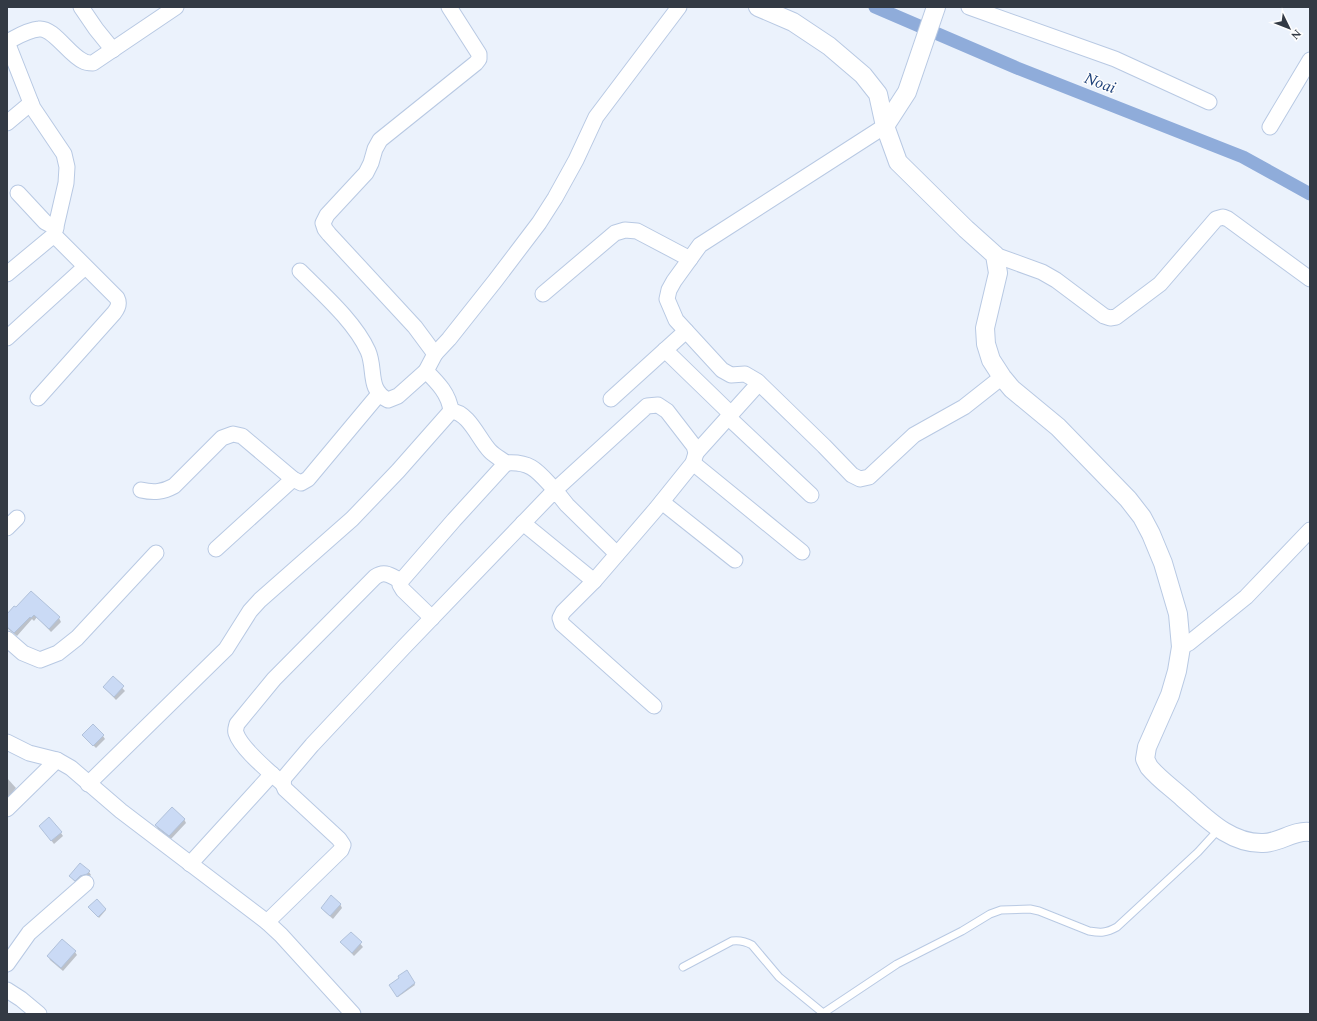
<svg xmlns="http://www.w3.org/2000/svg" width="1317" height="1021" font-family="Spectral,serif">
  <rect width="100%" height="100%" fill="#ebf2fc"/>
  <g fill="#0003">
    <path d="M31,593L59,618L61,622L51,632L37,617L34,621L32,619L17,636L7,628V615L16,609Z"/>
    <path d="M113,678L125,691L116,700L104,687Z"/>
    <path d="M103,736L105,739L96,748L86,738Z"/>
    <path d="M7,778L16,788L7,799Z"/>
    <path d="M184,819L186,823L171,839L158,829L156,825Z"/>
    <path d="M40,826L61,833L63,836L54,844Z"/>
    <path d="M89,872L91,875L88,878L77,884L70,876Z"/>
    <path d="M340,904L342,908L333,919L324,911L322,908Z"/>
    <path d="M90,908L105,909L106,910L99,918Z"/>
    <path d="M351,933L363,947L354,956L341,942Z"/>
    <path d="M75,952L77,955L63,971L50,960L48,956Z"/>
    <path d="M407,972L415,985L398,997L390,985Z"/>
  </g>
  <g fill="none" stroke-linecap="round" stroke-linejoin="round">
    <path stroke="#8facda" stroke-width="13" d="M875,7L1017,68L1243,157L1310,194"/>
  </g>
  <g fill="#cadaf5" stroke="#b1c2db">
    <path d="M31,591L60,617L49,629L34,615L31,618L30,617L14,633L7,627V614L14,606L16,607Z"/>
    <path d="M113,676L124,686L114,697L103,687Z"/>
    <path d="M93,724L104,735L93,746L82,735Z"/>
    <path d="M172,807L185,819L169,836L155,825Z"/>
    <path d="M49,817L62,832L51,841L39,826Z"/>
    <path d="M80,863L90,871L87,874L80,876L75,881L69,876Z"/>
    <path d="M331,895L341,904L330,916L321,908Z"/>
    <path d="M97,899L106,909L98,917L88,907Z"/>
    <path d="M351,932L362,942L352,953L340,942Z"/>
    <path d="M62,939L76,951L61,968L47,956Z"/>
    <path d="M407,970L415,983L397,997L389,985L399,978L398,976Z"/>
  </g>
  <g fill="none" stroke-linecap="round" stroke-linejoin="round">
    <defs>
      <g id="service">
        <path d="M683,967L732,941C740,940 745,941 752,945L779,977L823,1013"/>
        <path d="M822,1014L897,964L962,931L990,914L1001,910L1030,909L1039,911L1089,931C1101,933 1106,933 1117,927L1198,852L1219,829"/>
      </g>
      <g id="minor">
        <path d="M81,7L96,29L113,50"/>
        <path d="M449,7L479,54V59L476,63L380,140L375,149L371,163L366,173L327,215L323,223L325,229L329,234L415,327L435,354L426,371C438,383 449,394 451,411"/>
        <path d="M969,7L1115,59L1209,102"/>
        <path d="M7,42L33,108L64,154L67,167L66,183L54,235"/>
        <path d="M7,42C17,37 27,30 39,29C53,27 69,55 83,61C86,63 90,63 93,63L176,7"/>
        <path d="M7,123L31,103"/>
        <path d="M885,126L700,245L674,281L669,290L667,299L676,320L722,370L731,375L745,374L757,381L824,446L852,475L860,479L869,477L914,435L964,407L1002,377"/>
        <path d="M1270,127L1310,60"/>
        <path d="M18,193L45,222L56,228"/>
        <path d="M995,255L1042,272L1056,280L1104,316L1110,318L1116,317L1160,284L1216,219L1223,217L1228,219L1310,279"/>
        <path d="M300,271C323,294 355,322 368,351C376,369 367,390 388,400L398,396L426,371"/>
        <path d="M7,274L54,235L117,298C120,304 118,308 114,313L38,398"/>
        <path d="M543,294L615,233L625,230L637,231L690,259"/>
        <path d="M7,338L85,267"/>
        <path d="M665,350L731,414"/>
        <path d="M435,354L449,339L495,281L539,223L555,198L576,160L596,117L679,7"/>
        <path d="M611,399L686,331"/>
        <path d="M728,417L811,495"/>
        <path d="M696,453L759,383"/>
        <path d="M693,463L802,552"/>
        <path d="M141,490C154,493 163,492 174,486L222,438L233,434L242,436L293,479L301,483L308,479L379,394"/>
        <path d="M662,502L735,560"/>
        <path d="M523,523L594,581"/>
        <path d="M7,528L17,518"/>
        <path d="M216,549L293,479"/>
        <path d="M432,618L403,590L400,585L401,581L454,520L506,463"/>
        <path d="M7,639L23,653L40,660L58,653L77,638L156,553"/>
        <path d="M1181,647L1189,643L1246,597L1310,530"/>
        <path d="M7,742L29,753L57,760L71,768L121,811L267,922L281,935L353,1014"/>
        <path d="M88,784L226,649L250,611L260,600L352,519L398,471L451,411C469,412 479,440 490,451C495,456 501,459 506,463C532,461 538,472 555,490L647,406L658,405L667,411L694,446L696,453L693,463L656,509L594,581L563,612L560,618L562,624L654,706"/>
        <path d="M283,784C270,772 241,749 236,733C235,730 236,728 237,724L274,679L375,577C385,570 391,576 401,581"/>
        <path d="M7,809L57,760"/>
        <path d="M190,864L272,774"/>
        <path d="M267,922L341,850L343,845L339,839L285,789L283,784L284,778L312,745L403,648L555,490L567,505L617,554"/>
        <path d="M7,964L29,933L86,883"/>
        <path d="M7,990L21,999L39,1014"/>
      </g>
      <g id="tertiary">
        <path d="M758,7L793,22L829,46L863,75L878,94L885,126L898,162L966,229L995,255L998,273L985,328L986,344L991,360L1002,377L1012,389L1058,427L1128,499L1142,517L1151,534L1163,563L1178,614L1181,647L1177,671L1170,695L1147,747L1145,759L1149,767C1159,779 1172,788 1183,798C1206,818 1230,844 1263,843C1280,843 1293,830 1310,832"/>
        <path d="M885,126L907,92L936,7"/>
      </g>
    </defs>
    <use href="#service" stroke="#b8c9e3" stroke-width="9"/>
    <use href="#minor" stroke="#b8c9e3" stroke-width="17"/>
    <use href="#tertiary" stroke="#b8c9e3" stroke-width="20"/>
    <use href="#service" stroke="#fff" stroke-width="7"/>
    <use href="#minor" stroke="#fff" stroke-width="15"/>
    <use href="#tertiary" stroke="#fff" stroke-width="18"/>
  </g>
  <g text-anchor="middle" dominant-baseline="central" stroke-width="3" stroke-linejoin="round" paint-order="stroke">
    <g font-size="16" font-style="italic" fill="#20437b" stroke="#fefefe">
      <text transform="translate(1100 83) rotate(21)">Noai</text>
    </g>
  </g>
  <rect width="1317" height="1021" fill="none" stroke="#333a44" stroke-width="16"/>
  <g transform="translate(1289 28) rotate(133)" stroke="#fefefe" stroke-width="3" paint-order="stroke">
  <path d="M0-3L7 15L0 10L-7 15Z" fill="#333a44"/>
  <text y="-6" font-size="11" font-weight="bold" text-anchor="middle" fill="#333a44">N</text>
  </g>
</svg>
